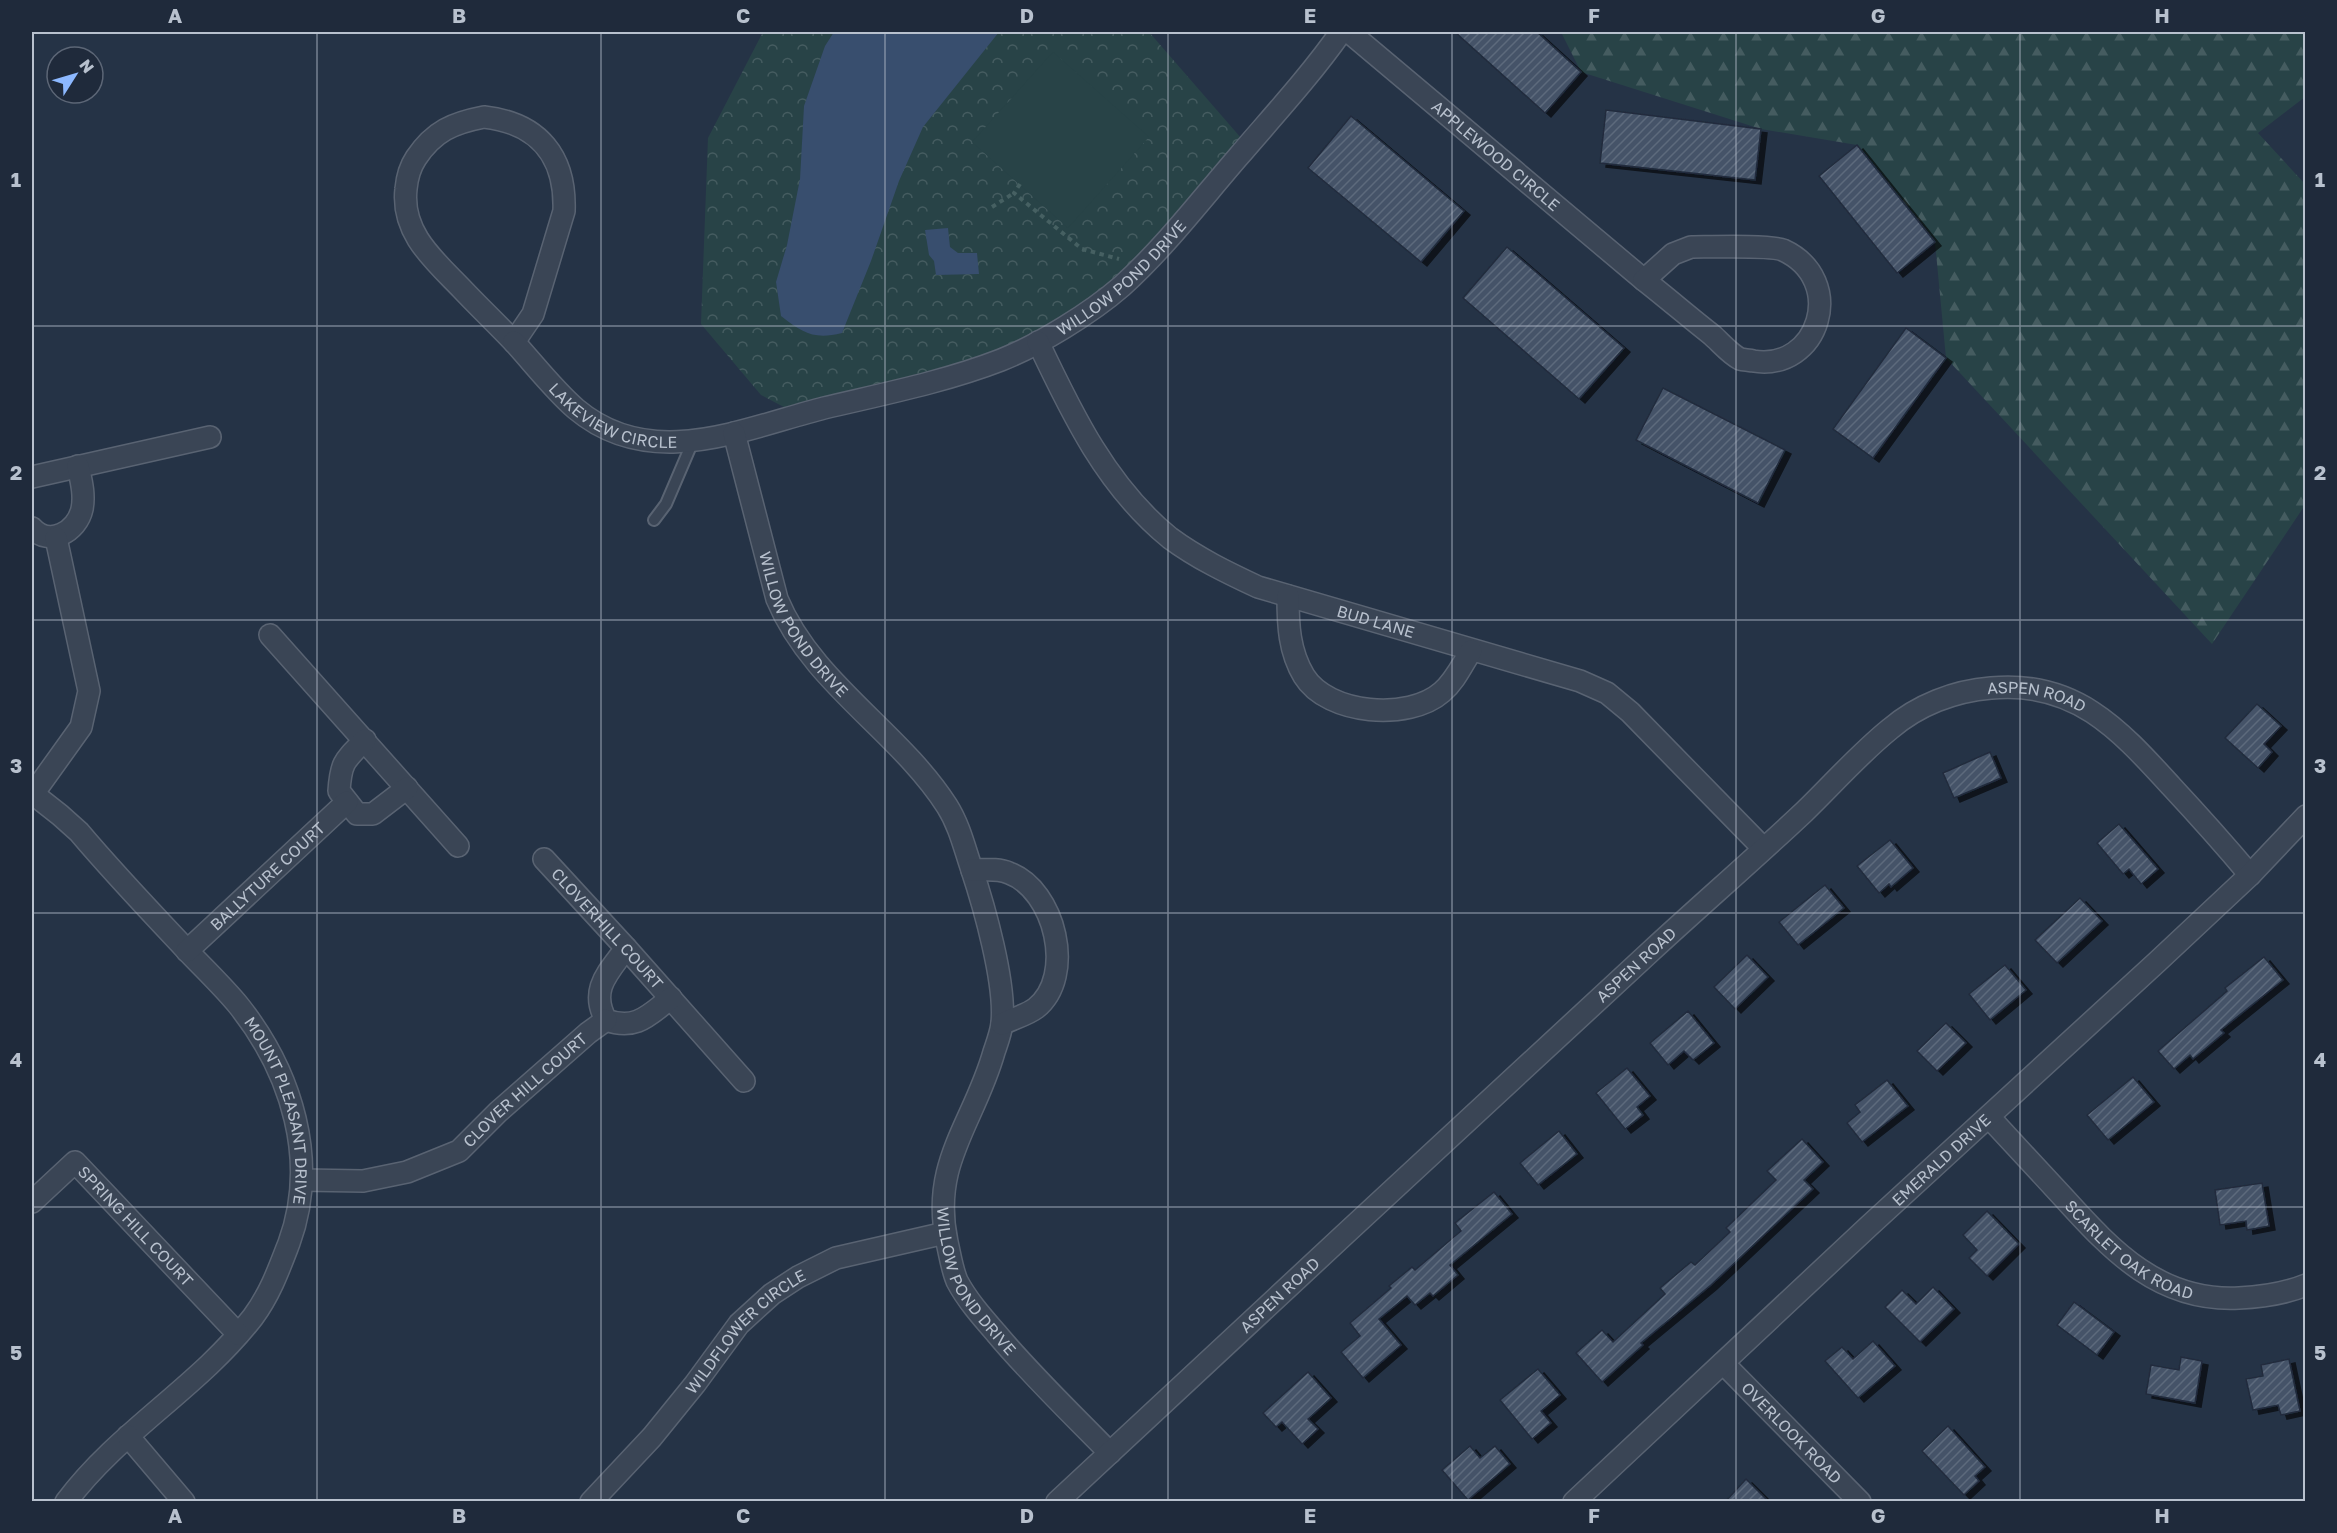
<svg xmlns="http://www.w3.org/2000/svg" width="2337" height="1533" font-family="'Golos Text',sans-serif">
  <defs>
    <pattern id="forest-firs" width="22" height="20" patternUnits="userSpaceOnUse" patternTransform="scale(1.5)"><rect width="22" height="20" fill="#284347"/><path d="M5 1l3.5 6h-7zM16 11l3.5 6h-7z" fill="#455c60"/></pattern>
    <pattern id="park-crowns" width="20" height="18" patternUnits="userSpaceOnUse" patternTransform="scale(1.5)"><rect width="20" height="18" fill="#284347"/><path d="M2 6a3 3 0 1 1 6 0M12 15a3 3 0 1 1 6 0" fill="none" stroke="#455c60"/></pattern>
    <pattern id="building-hatch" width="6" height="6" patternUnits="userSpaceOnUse" patternTransform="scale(1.5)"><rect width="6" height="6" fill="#445368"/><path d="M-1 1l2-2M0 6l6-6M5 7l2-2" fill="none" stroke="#5d6a7c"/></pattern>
    <filter id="shadow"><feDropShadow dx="6" dy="4" stdDeviation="0" flood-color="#0009"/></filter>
  </defs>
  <rect width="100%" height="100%" fill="#253346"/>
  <path fill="url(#forest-firs)" d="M1561,32H2305V97L2258,133L2305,184V505L2212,644L1946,358L1935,242L1857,145L1761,129L1581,72Z"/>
  <path fill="url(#park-crowns)" d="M763,32H1149L1248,146L1163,245L1038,342L799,415L761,395L701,324L708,138Z"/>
  <path fill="#284347" d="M1053,52L1149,137L1068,228L972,142Z"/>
  <g fill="#384e6e">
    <path d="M834,32H999L923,127L899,181L871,261L842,333C814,340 803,333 781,316L776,282L787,245L800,179L804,106L825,46Z"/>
    <path d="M948,228L950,247L958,253H977L979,274L936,275L934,261L929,255L925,230Z"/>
  </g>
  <g fill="url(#building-hatch)" stroke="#212c3d" stroke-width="1.5" filter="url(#shadow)">
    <path d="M1455,32H1537L1581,72L1545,113Z"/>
    <path d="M1606,110L1761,129L1755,180L1600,163Z"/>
    <path d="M1351,116L1464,211L1421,262L1308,168Z"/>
    <path d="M1857,145L1935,242L1897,273L1819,176Z"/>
    <path d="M1507,247L1624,348L1579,399L1463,298Z"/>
    <path d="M1906,328L1946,358L1873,458L1833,429Z"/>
    <path d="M1663,388L1785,450L1758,503L1636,440Z"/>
    <path d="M2257,704L2281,726L2264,744L2272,752L2258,768L2225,738Z"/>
    <path d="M1990,752L2001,778L1954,798L1943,773Z"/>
    <path d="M2119,824L2158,869L2141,884L2129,869L2123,874L2097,843Z"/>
    <path d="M1890,840L1913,868L1891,887L1889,884L1879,893L1857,866Z"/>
    <path d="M1825,885L1844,908L1798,945L1779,922Z"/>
    <path d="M2080,898L2102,921L2057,963L2035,940Z"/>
    <path d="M1747,955L1768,977L1735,1009L1714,987Z"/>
    <path d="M2264,957L2283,980L2221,1030L2224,1033L2193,1059L2190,1055L2174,1069L2158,1051L2227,991L2225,988Z"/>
    <path d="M2005,965L2026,990L1990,1020L1969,994Z"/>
    <path d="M1688,1011L1714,1043L1693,1060L1684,1051L1668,1065L1650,1043Z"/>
    <path d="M1946,1023L1966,1043L1937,1071L1917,1051Z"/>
    <path d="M1627,1068L1650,1096L1637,1107L1643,1115L1625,1129L1596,1093Z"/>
    <path d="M2133,1077L2154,1102L2108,1140L2087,1115Z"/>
    <path d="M1887,1080L1908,1106L1862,1142L1847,1123L1860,1112L1855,1105Z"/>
    <path d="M1559,1131L1577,1154L1538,1185L1520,1163Z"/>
    <path d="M1802,1139L1823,1162L1804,1180L1813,1189L1711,1285L1641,1343L1643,1345L1602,1382L1576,1353L1602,1330L1613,1342L1665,1294L1660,1288L1691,1262L1695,1265L1730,1232L1726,1228L1776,1180L1767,1171Z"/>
    <path d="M2262,1183L2269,1226L2247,1230L2246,1221L2220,1225L2215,1190Z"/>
    <path d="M1494,1192L1512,1214L1450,1265L1458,1275L1433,1296L1430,1293L1415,1305L1407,1296L1379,1319L1401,1345L1363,1378L1341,1352L1360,1336L1350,1323L1391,1288L1389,1286L1412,1267L1415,1270L1461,1231L1455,1223Z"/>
    <path d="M1987,1211L2019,1244L1987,1276L1969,1258L1977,1250L1963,1235Z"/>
    <path d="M1933,1287L1954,1309L1920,1342L1885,1307L1902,1290L1916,1304Z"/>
    <path d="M2074,1302L2114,1332L2097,1355L2057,1325Z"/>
    <path d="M1873,1341L1895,1366L1858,1398L1825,1361L1842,1347L1853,1359Z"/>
    <path d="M2181,1357L2202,1361L2195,1403L2146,1394L2151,1365L2179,1370Z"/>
    <path d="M2289,1359L2300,1411L2281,1415L2278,1405L2253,1410L2246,1379L2263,1376L2261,1365Z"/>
    <path d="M1538,1369L1560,1395L1541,1411L1551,1423L1532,1439L1500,1400Z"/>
    <path d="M1308,1372L1331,1398L1308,1419L1318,1429L1302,1444L1282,1422L1276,1427L1263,1413Z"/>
    <path d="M1948,1426L1985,1467L1975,1476L1979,1481L1964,1495L1922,1451Z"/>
    <path d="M1470,1446L1480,1458L1495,1446L1510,1464L1468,1500L1442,1470Z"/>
    <path d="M1746,1479L1769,1502H1725Z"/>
  </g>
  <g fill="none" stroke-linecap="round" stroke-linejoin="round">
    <defs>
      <path id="lane" d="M654,520L666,504L693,441"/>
      <g id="street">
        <path id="s1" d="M1349,32L1644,280"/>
        <path d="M484,117C539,123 566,157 564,211L533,314L514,342C497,324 479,307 462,289C434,260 401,233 406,189C407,178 410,167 416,158C434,131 453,123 484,117Z"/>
        <path d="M1691,247C1708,247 1771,245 1783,250C1848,280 1819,372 1753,361C1749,360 1744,360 1740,359C1730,354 1720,342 1712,335C1689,317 1667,298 1644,280L1673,254Z"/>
        <path id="s2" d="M514,342C534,364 554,390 576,409C651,472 742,429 824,408C883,394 944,382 1001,360C1039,345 1091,313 1122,286C1165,247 1200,201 1238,157C1273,116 1310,76 1341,32"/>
        <path id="s3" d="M1038,342C1072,414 1107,487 1170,538C1197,558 1228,573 1258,587L1580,681L1607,693L1630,712L1763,848"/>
        <path id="s4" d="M734,433L777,599C812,683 899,731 947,806C959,825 964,846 971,867C984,906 1006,983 1002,1023C1001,1033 997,1043 994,1052C974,1123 930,1163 947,1242C950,1255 952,1269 957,1281C967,1300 982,1317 996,1333C1031,1375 1071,1413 1110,1453"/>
        <path d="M32,477L210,437"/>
        <path d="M32,528C49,547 77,532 82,509C85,495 81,480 78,466"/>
        <path d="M1288,596C1288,625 1289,651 1304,676C1328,715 1409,721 1442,692C1455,681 1462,665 1471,651"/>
        <path d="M270,635L458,846"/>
        <path d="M365,740C344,761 341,762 339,791L357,814H373L407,788"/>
        <path id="s5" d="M32,793L60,815L79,832C111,870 146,907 180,943C199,964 221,984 239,1006C292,1073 319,1161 289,1243C279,1269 270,1294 253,1317C199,1387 119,1431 66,1502"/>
        <path d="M33,794L81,727L89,691L56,538"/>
        <path id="s6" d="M544,859L626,948L744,1081"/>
        <path d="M972,870C984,870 998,868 1009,873C1055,890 1076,976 1036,1008C1027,1015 1012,1019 1002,1024"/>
        <path d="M626,948C609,972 589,989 606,1020C636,1031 649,1015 671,998"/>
        <path id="s7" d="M187,951L347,802"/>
        <path id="s8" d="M1989,1117C2014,1144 2039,1171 2064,1198C2113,1252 2160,1302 2239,1298C2262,1297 2284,1294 2306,1285"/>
        <path id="s9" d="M302,1180L363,1181L407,1172L459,1151L498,1112L588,1033L606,1020"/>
        <path id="s10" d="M32,1202L75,1162L238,1334"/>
        <path id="s11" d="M1723,1363L1860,1502"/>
        <path d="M128,1436L184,1502"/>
        <path id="s12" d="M591,1502L652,1437L695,1384L739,1324L772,1294L798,1277L836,1258L945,1233"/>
        <path id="s13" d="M1057,1502C1255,1318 1452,1134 1651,951C1702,904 1754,859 1804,812C1832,785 1859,754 1890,729C1918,705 1954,691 1991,688C2075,680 2119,729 2171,786C2198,815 2224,844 2250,875"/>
        <path id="s14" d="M1574,1502L1869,1226L2157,962L2250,875L2306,816"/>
      </g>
    </defs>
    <use href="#lane" stroke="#596372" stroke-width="14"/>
    <use href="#street" stroke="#596372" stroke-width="24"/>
    <g stroke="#466062" stroke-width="4" stroke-dasharray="4.5 4.5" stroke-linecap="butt">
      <path d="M1020,184L1014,193L1082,249L1119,259"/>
      <path d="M992,207L1014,193"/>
    </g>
    <use href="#lane" stroke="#3a4555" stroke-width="10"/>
    <use href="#street" stroke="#3a4555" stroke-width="21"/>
  </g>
  <path fill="none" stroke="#b8c1ce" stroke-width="1.5" stroke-opacity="0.55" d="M317,32V1502M601,32V1502M885,32V1502M1168,32V1502M1452,32V1502M1736,32V1502M2020,32V1502M32,326H2306M32,620H2306M32,913H2306M32,1207H2306"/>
  <g text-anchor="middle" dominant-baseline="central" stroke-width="5" stroke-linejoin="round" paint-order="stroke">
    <g font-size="16" fill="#b8c1ce" stroke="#1f2a3b">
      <text stroke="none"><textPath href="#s1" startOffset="192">APPLEWOOD CIRCLE</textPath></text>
      <text stroke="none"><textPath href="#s2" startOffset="682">WILLOW POND DRIVE</textPath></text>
      <text stroke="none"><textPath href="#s2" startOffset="129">LAKEVIEW CIRCLE</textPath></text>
      <text stroke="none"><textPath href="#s4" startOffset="206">WILLOW POND DRIVE</textPath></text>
      <text stroke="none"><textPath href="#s3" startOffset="462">BUD LANE</textPath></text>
      <text stroke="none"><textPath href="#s13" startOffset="1294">ASPEN ROAD</textPath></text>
      <text stroke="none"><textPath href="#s7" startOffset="110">BALLYTURE COURT</textPath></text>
      <text stroke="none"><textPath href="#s6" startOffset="94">CLOVERHILL COURT</textPath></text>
      <text stroke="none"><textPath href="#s13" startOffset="790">ASPEN ROAD</textPath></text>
      <text stroke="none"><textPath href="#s9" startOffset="252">CLOVER HILL COURT</textPath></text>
      <text stroke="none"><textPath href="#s5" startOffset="412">MOUNT PLEASANT DRIVE</textPath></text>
      <text stroke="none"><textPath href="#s14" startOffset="502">EMERALD DRIVE</textPath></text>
      <text stroke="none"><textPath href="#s10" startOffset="147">SPRING HILL COURT</textPath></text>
      <text stroke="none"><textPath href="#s8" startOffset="195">SCARLET OAK ROAD</textPath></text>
      <text stroke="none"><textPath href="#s4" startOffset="944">WILLOW POND DRIVE</textPath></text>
      <text stroke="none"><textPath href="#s13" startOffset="304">ASPEN ROAD</textPath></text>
      <text stroke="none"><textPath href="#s12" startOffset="231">WILDFLOWER CIRCLE</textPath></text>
      <text stroke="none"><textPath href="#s11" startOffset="98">OVERLOOK ROAD</textPath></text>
    </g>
  </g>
  <rect width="2337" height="1533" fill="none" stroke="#1f2a3b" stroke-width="66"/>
  <g transform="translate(75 75) rotate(53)"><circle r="28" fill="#1f2a3b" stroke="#5c6676" stroke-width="1.5"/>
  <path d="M0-4.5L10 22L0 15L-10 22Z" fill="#8cb8ff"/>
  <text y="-9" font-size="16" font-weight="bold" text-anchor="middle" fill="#b8c1ce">N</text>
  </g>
  <rect x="33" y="33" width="2271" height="1467" fill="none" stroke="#b8c1ce" stroke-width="2"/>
  <g font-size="20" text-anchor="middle" font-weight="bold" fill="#b8c1ce">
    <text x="175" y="23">A</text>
    <text x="459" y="23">B</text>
    <text x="743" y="23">C</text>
    <text x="1027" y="23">D</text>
    <text x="1310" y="23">E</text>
    <text x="1594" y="23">F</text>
    <text x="1878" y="23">G</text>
    <text x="2162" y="23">H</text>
    <text x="16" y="187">1</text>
    <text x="2320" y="187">1</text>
    <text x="16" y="480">2</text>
    <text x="2320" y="480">2</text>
    <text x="16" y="773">3</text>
    <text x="2320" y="773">3</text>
    <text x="16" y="1067">4</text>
    <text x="2320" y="1067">4</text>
    <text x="16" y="1360">5</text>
    <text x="2320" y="1360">5</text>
    <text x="175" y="1523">A</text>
    <text x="459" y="1523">B</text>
    <text x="743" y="1523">C</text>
    <text x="1027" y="1523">D</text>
    <text x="1310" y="1523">E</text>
    <text x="1594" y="1523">F</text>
    <text x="1878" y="1523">G</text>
    <text x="2162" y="1523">H</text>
  </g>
</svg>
